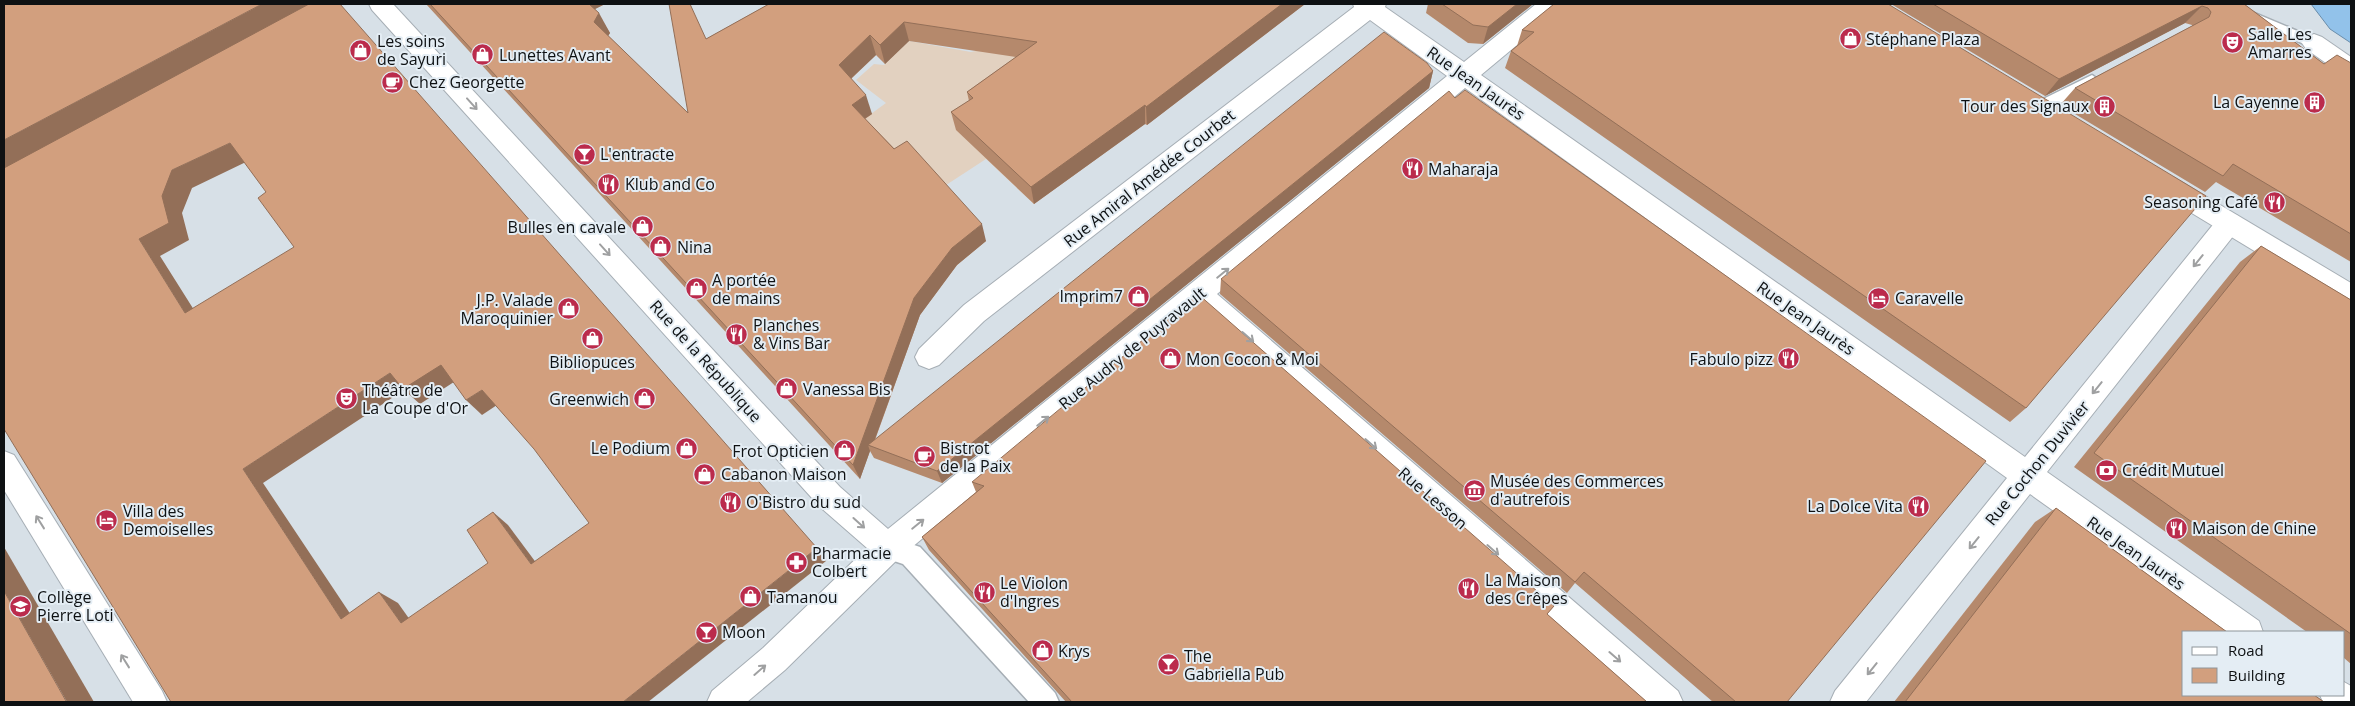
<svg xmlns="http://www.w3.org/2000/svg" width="2355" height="706" font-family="'Open Sans',sans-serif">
  <rect width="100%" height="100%" fill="#d7e0e7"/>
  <path fill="#e2d1c0" d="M1010,34L1114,146L1034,204L986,159L940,189L986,241L957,265L846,132L886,103L856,80L874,64L884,65L909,41L971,52L989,48Z"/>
  <path fill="#92c2ea" stroke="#6a8daa" d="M2311,4H2351V43L2330,29Z"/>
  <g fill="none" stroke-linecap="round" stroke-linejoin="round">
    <defs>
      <g id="service">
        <path d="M2215,4H2233L2319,40L2320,43L2314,48L2309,46L2217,7Z"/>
        <path d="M2092,75L2099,80L2097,84L2045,111H2035L2033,107L2035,103Z"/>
      </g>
      <path id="pedestrian" d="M888,536L920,547L1055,693L1059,702H1029L903,564L879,556L876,548L879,540Z"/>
      <g id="minor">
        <path d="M369,4H393L840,487L888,529L1447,76L1370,20L984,321L939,365L929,369L919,365L915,357L919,349L964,305L1354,7L1353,4H1386L1385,7L1464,62L1536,4H1562L1559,10L1481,75L2025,457L2220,216L2229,212L2238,216L2242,223L2238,230L2047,472L2259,621L2263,632H2223L2030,494L1866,702H1830L1835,691L2007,478L1465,88L1217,294L1678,691L1683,702H1643L1198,309L899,558L785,670L747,702H707L712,691L763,648L867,548L820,507L372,10Z"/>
        <path d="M2314,34L2322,37L2351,57V78L2343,75L2306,49L2302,43L2306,37Z"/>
        <path d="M4,451L14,455L162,691L167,702H133L4,490Z"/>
        <path d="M2344,682L2351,686V702H2323L2320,695H2344Z"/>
      </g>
      <path id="secondary" d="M2166,175L2175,178L2351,283V307L2342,304L2157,192L2153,185L2157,178Z"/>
    </defs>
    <use href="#service" stroke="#a6aeb5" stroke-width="3"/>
    <use href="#pedestrian" stroke="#a6aeb5" stroke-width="3"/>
    <use href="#minor" stroke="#a6aeb5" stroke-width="2"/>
    <use href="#secondary" stroke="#a6aeb5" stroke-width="2"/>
    <use href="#service" fill="#fff" fill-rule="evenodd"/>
    <use href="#pedestrian" fill="#fff" fill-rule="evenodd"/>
    <use href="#minor" fill="#fff" fill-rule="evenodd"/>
    <use href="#secondary" fill="#fff" fill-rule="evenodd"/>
  </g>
  <g fill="#b5896c">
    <path d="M426,4H605L595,9L610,33L608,36L688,113L706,39L769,4H1305L1147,125L1145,124L1034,204L956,130L951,112L969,101L967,92L1016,57L909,41L885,64L876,55L851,79L872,114L865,119L986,241L957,265L920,315L875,440L1433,71L1429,88L942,483L874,458L870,451L860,479Z"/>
    <path d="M1428,4H1533L1483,44L1468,43L1426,13Z"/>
    <path d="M1554,4L2026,408L2010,422L1505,68L1511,51L1517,46L1522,30Z"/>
    <path d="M1891,4H2244L2324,64L2351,63V262L2216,182L2205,192L2060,105L2075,88L2192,26V25L2185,23L2045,96Z"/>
    <path d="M2261,246L2351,300V664L2344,658V632H2307L2074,467L2240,262Z"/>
    <path d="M1221,279L1787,702H1713L1575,583L1567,593L1220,294Z"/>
    <path d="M972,482L1554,606L1547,614L1647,702H1066L929,550L922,537L976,492Z"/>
    <path d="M2056,508L2324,702H1894L2035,522Z"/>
  </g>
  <g fill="#936f58">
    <path d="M262,4H314L4,170V140Z"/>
    <path d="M584,4H605L589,12Z"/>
    <path d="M1282,4H1305L1147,125L1146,107Z"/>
    <path d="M1517,4H1533L1483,44L1488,27Z"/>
    <path d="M2202,6L2185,23L2045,96L2059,79Z"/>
    <path d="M599,13L610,33L604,42L594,22Z"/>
    <path d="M904,22L909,41L885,64L880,45Z"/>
    <path d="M870,35L876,55L845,84L839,65Z"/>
    <path d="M1433,71L1429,88L942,483L937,471Z"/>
    <path d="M866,95L872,114L858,123L852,105Z"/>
    <path d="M1145,105V124L1034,204L1031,187Z"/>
    <path d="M230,143L248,161L192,188L182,213L189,240L160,256L206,329L185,313L139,239L172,170Z"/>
    <path d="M982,224L986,241L957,265L920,315L872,447L868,445L870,451L860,479L853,465L914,298L952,248Z"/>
    <path d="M441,365L457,380L420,404L404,390L263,483L361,630L341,619L243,469L390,373Z"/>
    <path d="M482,390L497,405L482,415L466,400Z"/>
    <path d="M493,512L508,525L546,576L531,564Z"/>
    <path d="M4,547L94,702H67L4,591Z"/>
    <path d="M817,548L826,561L648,702H623Z"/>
    <path d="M379,592L398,603L420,634L401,623Z"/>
  </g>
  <g fill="#d29f7e" stroke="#936f58" fill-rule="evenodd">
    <path d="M4,4H262L4,140Z"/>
    <path d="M309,4H340L817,548L623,702H171L113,607L4,429V168ZM230,143L266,192L258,198L294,247L185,313L139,239L169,223L162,196L172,170ZM441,365L466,400L482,390L534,449L589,523L531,564L493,512L467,530L488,563L401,623L379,592L341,619L243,469L390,373L403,389Z"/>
    <path d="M430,4H589L599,13L594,22L688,113L669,4H690L706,39L769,4H1282L1146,107L1145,105L1031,187L951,112L973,98L967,92L1037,42L904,22L880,45L870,35L839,65L866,95L852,105L894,149L907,141L982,224L952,248L914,298L853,465Z"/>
    <path d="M1442,4H1517L1488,27L1473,25Z"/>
    <path d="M1554,4H1888L2206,196L2026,408L1511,51L1534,32L1522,30Z"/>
    <path d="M1933,4H2244L2324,64L2337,55L2351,63V234L2233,164L2223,176L2075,88L2209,17L2211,12L2208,8L2202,6L2059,79Z"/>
    <path d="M1384,32L1427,63L1433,71L937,471L868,445Z"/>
    <path d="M1465,90L1986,461L1787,702H1736L1584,572L1575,582L1221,279L1449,91L1455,98Z"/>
    <path d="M2261,246L2351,300V634L2094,453Z"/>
    <path d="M1198,294L1554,606L1547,614L1647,702H1072L922,537L984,486L972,482Z"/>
    <path d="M2056,508L2227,632H2184V695H2314L2324,702H1905Z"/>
    <path d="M4,591L66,701L67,702H4Z"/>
  </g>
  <defs><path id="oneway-shaft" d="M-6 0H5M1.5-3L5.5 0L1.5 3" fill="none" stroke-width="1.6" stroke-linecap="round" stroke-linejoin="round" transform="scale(1.25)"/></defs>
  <g stroke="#9fa0a1">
    <use href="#oneway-shaft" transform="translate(472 104) rotate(48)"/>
    <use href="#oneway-shaft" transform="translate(605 250) rotate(48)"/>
    <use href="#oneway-shaft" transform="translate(2198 261) rotate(129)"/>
    <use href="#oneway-shaft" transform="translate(1223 273) rotate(-39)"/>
    <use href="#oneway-shaft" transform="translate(1248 337) rotate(41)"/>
    <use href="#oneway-shaft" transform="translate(2097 388) rotate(129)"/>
    <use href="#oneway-shaft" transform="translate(1043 421) rotate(-39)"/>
    <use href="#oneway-shaft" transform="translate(1371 444) rotate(41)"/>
    <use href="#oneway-shaft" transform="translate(40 522) rotate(-122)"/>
    <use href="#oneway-shaft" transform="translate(859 523) rotate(42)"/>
    <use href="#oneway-shaft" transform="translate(918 524) rotate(-39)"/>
    <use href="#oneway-shaft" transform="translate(1974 543) rotate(129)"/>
    <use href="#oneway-shaft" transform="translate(1493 550) rotate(41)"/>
    <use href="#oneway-shaft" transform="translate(1615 657) rotate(41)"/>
    <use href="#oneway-shaft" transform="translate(125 661) rotate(-122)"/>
    <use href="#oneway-shaft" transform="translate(1872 669) rotate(129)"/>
    <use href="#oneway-shaft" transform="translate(760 670) rotate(-41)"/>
  </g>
  <defs>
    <symbol id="shop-disc" viewBox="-11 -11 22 22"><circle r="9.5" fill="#bb2b4c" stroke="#e4edf4"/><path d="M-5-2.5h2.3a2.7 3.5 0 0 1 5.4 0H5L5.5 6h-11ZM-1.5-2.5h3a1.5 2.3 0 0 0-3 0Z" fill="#fff"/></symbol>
    <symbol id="theatre-disc" viewBox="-11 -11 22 22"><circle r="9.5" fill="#bb2b4c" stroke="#e4edf4"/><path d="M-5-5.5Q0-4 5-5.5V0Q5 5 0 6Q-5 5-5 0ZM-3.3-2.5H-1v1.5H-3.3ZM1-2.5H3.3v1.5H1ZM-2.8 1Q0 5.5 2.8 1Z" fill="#fff"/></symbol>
    <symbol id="cafe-disc" viewBox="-11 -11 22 22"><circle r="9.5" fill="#bb2b4c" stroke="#e4edf4"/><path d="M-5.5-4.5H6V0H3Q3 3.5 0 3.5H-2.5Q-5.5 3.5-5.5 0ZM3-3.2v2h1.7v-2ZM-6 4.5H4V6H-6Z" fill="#fff"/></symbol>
    <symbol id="building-disc" viewBox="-11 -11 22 22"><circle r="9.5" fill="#bb2b4c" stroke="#e4edf4"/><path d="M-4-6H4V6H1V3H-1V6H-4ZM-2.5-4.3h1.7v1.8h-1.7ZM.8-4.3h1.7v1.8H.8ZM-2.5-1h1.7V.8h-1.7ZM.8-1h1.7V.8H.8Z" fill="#fff"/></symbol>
    <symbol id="bar-disc" viewBox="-11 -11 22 22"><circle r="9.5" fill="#bb2b4c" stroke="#e4edf4"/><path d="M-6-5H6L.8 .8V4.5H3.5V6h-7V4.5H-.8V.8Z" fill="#fff"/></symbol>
    <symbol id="restaurant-disc" viewBox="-11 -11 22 22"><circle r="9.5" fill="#bb2b4c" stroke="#e4edf4"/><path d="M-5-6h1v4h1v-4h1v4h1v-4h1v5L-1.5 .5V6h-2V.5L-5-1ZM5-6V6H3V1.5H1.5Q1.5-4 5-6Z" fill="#fff"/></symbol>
    <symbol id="hotel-disc" viewBox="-11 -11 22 22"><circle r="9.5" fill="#bb2b4c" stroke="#e4edf4"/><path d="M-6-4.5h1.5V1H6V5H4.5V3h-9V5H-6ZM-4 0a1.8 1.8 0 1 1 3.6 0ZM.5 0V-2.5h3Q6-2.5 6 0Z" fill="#fff"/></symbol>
    <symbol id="bank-disc" viewBox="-11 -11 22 22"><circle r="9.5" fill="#bb2b4c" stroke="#e4edf4"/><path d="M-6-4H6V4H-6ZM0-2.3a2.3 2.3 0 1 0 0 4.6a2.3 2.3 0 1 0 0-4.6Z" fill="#fff"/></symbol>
    <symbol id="museum-disc" viewBox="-11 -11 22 22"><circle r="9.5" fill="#bb2b4c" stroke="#e4edf4"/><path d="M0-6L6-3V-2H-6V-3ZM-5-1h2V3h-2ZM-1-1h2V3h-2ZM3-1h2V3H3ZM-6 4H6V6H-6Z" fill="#fff"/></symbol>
    <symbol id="pharmacy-disc" viewBox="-11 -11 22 22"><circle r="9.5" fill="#bb2b4c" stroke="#e4edf4"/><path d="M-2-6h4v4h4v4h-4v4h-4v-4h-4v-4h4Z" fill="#fff"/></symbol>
    <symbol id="school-disc" viewBox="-11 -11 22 22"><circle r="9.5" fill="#bb2b4c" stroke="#e4edf4"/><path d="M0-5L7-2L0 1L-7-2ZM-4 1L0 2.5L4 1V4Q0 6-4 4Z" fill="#fff"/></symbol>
  </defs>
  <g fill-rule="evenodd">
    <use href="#shop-disc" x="1838" y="26" width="25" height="25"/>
    <use href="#theatre-disc" x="2220" y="30" width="25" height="25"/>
    <use href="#shop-disc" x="348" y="38" width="25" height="25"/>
    <use href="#shop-disc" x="470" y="42" width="25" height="25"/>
    <use href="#cafe-disc" x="380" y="70" width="25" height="25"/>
    <use href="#building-disc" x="2302" y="90" width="25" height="25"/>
    <use href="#building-disc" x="2092" y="94" width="25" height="25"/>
    <use href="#bar-disc" x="572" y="142" width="25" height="25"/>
    <use href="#restaurant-disc" x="1400" y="156" width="25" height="25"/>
    <use href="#restaurant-disc" x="596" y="172" width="25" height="25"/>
    <use href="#restaurant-disc" x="2262" y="190" width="25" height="25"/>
    <use href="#shop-disc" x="630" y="214" width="25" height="25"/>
    <use href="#shop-disc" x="648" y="234" width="25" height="25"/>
    <use href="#shop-disc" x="684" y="276" width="25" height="25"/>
    <use href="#shop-disc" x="1126" y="284" width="25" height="25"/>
    <use href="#hotel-disc" x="1866" y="286" width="25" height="25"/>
    <use href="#shop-disc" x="556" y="296" width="25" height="25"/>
    <use href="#restaurant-disc" x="724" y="322" width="25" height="25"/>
    <use href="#shop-disc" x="580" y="326" width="25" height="25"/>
    <use href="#shop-disc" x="1158" y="346" width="25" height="25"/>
    <use href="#restaurant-disc" x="1776" y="346" width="25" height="25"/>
    <use href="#shop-disc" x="774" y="376" width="25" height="25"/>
    <use href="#theatre-disc" x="334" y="386" width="25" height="25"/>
    <use href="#shop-disc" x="632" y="386" width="25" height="25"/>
    <use href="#shop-disc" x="674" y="436" width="25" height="25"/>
    <use href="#shop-disc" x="832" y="438" width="25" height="25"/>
    <use href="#cafe-disc" x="912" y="444" width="25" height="25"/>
    <use href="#bank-disc" x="2094" y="458" width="25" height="25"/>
    <use href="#shop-disc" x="692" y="462" width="25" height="25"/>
    <use href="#museum-disc" x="1462" y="478" width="25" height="25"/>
    <use href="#restaurant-disc" x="718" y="490" width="25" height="25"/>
    <use href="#restaurant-disc" x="1906" y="494" width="25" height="25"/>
    <use href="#hotel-disc" x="94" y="508" width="25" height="25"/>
    <use href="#restaurant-disc" x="2164" y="516" width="25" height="25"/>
    <use href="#pharmacy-disc" x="784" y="550" width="25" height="25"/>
    <use href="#restaurant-disc" x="1456" y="576" width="25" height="25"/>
    <use href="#restaurant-disc" x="972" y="580" width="25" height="25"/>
    <use href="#shop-disc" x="738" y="584" width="25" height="25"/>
    <use href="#school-disc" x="8" y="594" width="25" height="25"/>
    <use href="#bar-disc" x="694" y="620" width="25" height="25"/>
    <use href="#shop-disc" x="1030" y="638" width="25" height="25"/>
    <use href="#bar-disc" x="1156" y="652" width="25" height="25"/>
  </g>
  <g text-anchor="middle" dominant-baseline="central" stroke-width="4" stroke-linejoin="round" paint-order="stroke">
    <g font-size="16" fill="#0e1113" stroke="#e4edf4" text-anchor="start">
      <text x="2248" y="34">Salle Les<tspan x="2248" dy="18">Amarres</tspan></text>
      <text x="1866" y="39">Stéphane Plaza</text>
      <text x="377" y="41">Les soins<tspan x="377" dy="18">de Sayuri</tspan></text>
      <text x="499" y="55">Lunettes Avant</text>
      <text x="409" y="82">Chez Georgette</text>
      <text x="2299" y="102" text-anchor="end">La Cayenne</text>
      <text x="2089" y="106" text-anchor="end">Tour des Signaux</text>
      <text x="600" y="154">L'entracte</text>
      <text x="1428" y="169">Maharaja</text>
      <text x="625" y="184">Klub and Co</text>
      <text x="2258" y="202" text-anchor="end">Seasoning Café</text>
      <text x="626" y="227" text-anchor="end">Bulles en cavale</text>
      <text x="677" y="247">Nina</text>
      <text x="712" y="280">A portée<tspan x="712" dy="18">de mains</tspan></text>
      <text x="1123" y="296" text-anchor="end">Imprim7</text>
      <text x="1895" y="298">Caravelle</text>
      <text x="553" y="300" text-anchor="end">J.P. Valade<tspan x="553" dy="18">Maroquinier</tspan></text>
      <text x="753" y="325">Planches<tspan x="753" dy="18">&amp; Vins Bar</tspan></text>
      <text x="1186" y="359">Mon Cocon &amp; Moi</text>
      <text x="1773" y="359" text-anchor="end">Fabulo pizz</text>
      <text x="592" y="362" text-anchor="middle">Bibliopuces</text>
      <text x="803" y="389">Vanessa Bis</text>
      <text x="362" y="390">Théâtre de<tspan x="362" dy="18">La Coupe d'Or</tspan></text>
      <text x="629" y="399" text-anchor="end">Greenwich</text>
      <text x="670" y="448" text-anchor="end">Le Podium</text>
      <text x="940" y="448">Bistrot<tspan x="940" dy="18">de la Paix</tspan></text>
      <text x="829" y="451" text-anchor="end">Frot Opticien</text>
      <text x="2122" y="470">Crédit Mutuel</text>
      <text x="721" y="474">Cabanon Maison</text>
      <text x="1490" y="481">Musée des Commerces<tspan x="1490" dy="18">d'autrefois</tspan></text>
      <text x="746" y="502">O'Bistro du sud</text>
      <text x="1903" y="506" text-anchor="end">La Dolce Vita</text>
      <text x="123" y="511">Villa des<tspan x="123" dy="18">Demoiselles</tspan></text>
      <text x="2192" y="528">Maison de Chine</text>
      <text x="812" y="553">Pharmacie<tspan x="812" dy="18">Colbert</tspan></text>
      <text x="1485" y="580">La Maison<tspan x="1485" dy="18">des Crêpes</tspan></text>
      <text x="1000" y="583">Le Violon<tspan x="1000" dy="18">d'Ingres</tspan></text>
      <text x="37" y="597">Collège<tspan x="37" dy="18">Pierre Loti</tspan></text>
      <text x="767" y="597">Tamanou</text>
      <text x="722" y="632">Moon</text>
      <text x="1058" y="651">Krys</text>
      <text x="1184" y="656">The<tspan x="1184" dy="18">Gabriella Pub</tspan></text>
    </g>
    <g font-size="16" fill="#0e1113" stroke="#e4edf4">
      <text transform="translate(1476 83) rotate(35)">Rue Jean Jaurès</text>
      <text transform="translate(1149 178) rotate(-38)">Rue Amiral Amédée Courbet</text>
      <text transform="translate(1806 318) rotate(35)">Rue Jean Jaurès</text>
      <text transform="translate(1132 348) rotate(-39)">Rue Audry de Puyravault</text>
      <text transform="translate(706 361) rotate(48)">Rue de la République</text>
      <text transform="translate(2037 463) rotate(-51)">Rue Cochon Duvivier</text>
      <text transform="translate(1433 498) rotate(41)">Rue Lesson</text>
      <text transform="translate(2136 553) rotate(35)">Rue Jean Jaurès</text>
    </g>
  </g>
  <rect width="2355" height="706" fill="none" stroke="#0e1113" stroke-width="10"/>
  <rect x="2182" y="631" width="162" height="65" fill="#e4edf4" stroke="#8e959a"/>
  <rect x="2192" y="647" width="25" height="8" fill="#ffffff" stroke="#8e959a"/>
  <text x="2228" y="656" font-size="15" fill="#0e1113">Road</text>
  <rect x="2192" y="668" width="25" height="15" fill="#d29f7e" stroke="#8e959a"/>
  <text x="2228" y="681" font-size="15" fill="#0e1113">Building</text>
</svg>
